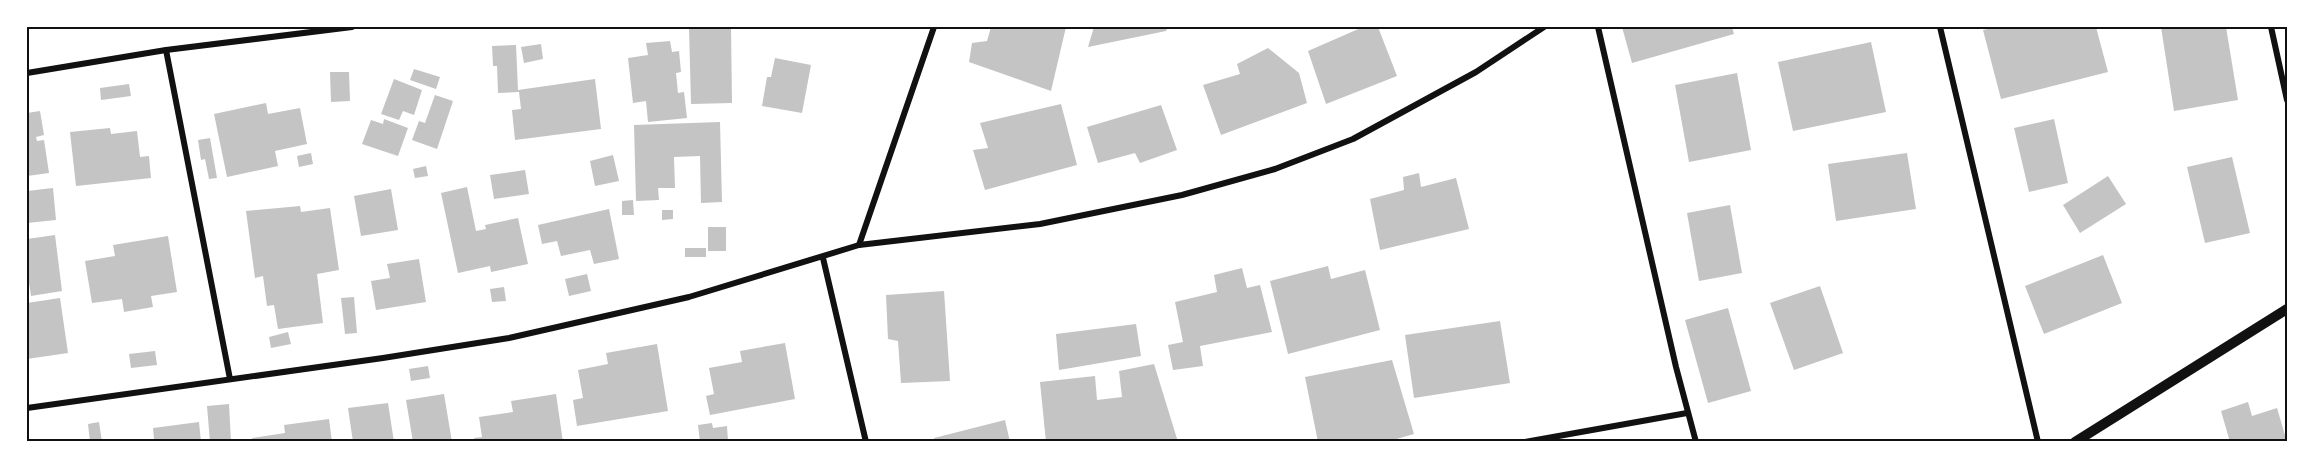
<svg xmlns="http://www.w3.org/2000/svg" width="2314" height="469" font-family="Lato,sans-serif">
  <rect width="100%" height="100%" fill="#fff"/>
  <g fill="#c4c4c4">
    <path d="M696,27H731L732,103L691,104L689,28Z"/>
    <path d="M991,27H1066L1051,91L969,62L972,43L987,41Z"/>
    <path d="M1094,27H1168L1166,31L1088,47Z"/>
    <path d="M1363,27H1378L1397,76L1326,104L1308,51Z"/>
    <path d="M1622,27H1732L1734,34L1632,63Z"/>
    <path d="M1997,27H2096L2108,72L2001,99L1983,30Z"/>
    <path d="M2161,27H2226L2238,100L2174,111Z"/>
    <path d="M670,41L672,52L679,51L681,72L676,73L678,93L684,92L687,118L648,122L646,101L633,103L628,58L648,55L646,43Z"/>
    <path d="M1871,42L1886,112L1793,131L1778,62Z"/>
    <path d="M541,44L543,59L524,63L521,47Z"/>
    <path d="M516,45L518,90L595,79L601,129L515,140L512,110L521,109L519,92L498,93L497,66H493L492,46Z"/>
    <path d="M1268,48L1299,73L1307,103L1221,135L1203,85L1240,74L1237,64Z"/>
    <path d="M775,58L811,65L802,113L762,106L767,77H771Z"/>
    <path d="M414,69L440,77L436,89L410,80Z"/>
    <path d="M330,72H349L350,101L331,102Z"/>
    <path d="M1737,73L1751,150L1689,162L1675,85Z"/>
    <path d="M394,79L422,90L414,115L403,111L399,120L381,114Z"/>
    <path d="M129,84L131,96L101,100L100,88Z"/>
    <path d="M435,95L453,101L437,149L412,140L419,121L425,123Z"/>
    <path d="M266,103L268,114L300,108L307,144L275,151L278,166L227,177L214,114Z"/>
    <path d="M1061,104L1077,165L985,190L973,150L988,148L980,123Z"/>
    <path d="M1161,105L1177,150L1140,163L1135,153L1098,163L1087,127Z"/>
    <path d="M40,111L44,135L36,137L37,141L44,140L49,173L27,176V113Z"/>
    <path d="M384,119L408,128L398,156L362,144L371,120L383,124Z"/>
    <path d="M2054,119L2068,183L2029,192L2014,128Z"/>
    <path d="M720,122L722,202L701,203L700,156L674,157L675,188H658L659,200L636,201L634,125Z"/>
    <path d="M110,128L111,134L137,131L140,157L149,156L151,178L76,186L70,132Z"/>
    <path d="M210,138L217,178L209,179L205,159L201,160L198,140Z"/>
    <path d="M311,153L313,164L299,167L297,156Z"/>
    <path d="M1907,153L1916,209L1836,221L1828,164Z"/>
    <path d="M613,155L619,181L595,186L590,161Z"/>
    <path d="M2232,157L2250,233L2205,243L2187,167Z"/>
    <path d="M426,166L428,176L415,178L413,169Z"/>
    <path d="M525,170L529,194L494,199L490,175Z"/>
    <path d="M1419,173L1421,187L1456,178L1469,229L1380,250L1370,199L1404,190L1403,177Z"/>
    <path d="M2108,176L2126,204L2080,233L2063,205Z"/>
    <path d="M467,187L476,231L486,229L485,225L518,218L528,264L491,272L490,266L458,273L441,193Z"/>
    <path d="M53,188L56,220L27,223V191Z"/>
    <path d="M391,189L398,230L361,236L354,196Z"/>
    <path d="M633,200L634,215H622V201Z"/>
    <path d="M1730,205L1742,273L1699,281L1687,213Z"/>
    <path d="M300,206L301,212L330,208L339,270L317,274L323,323L278,329L274,305L267,306L263,276L255,278L246,211Z"/>
    <path d="M609,209L619,259L594,264L590,250L561,256L557,241L542,244L538,225Z"/>
    <path d="M662,210H673V219L662,220Z"/>
    <rect x="708" y="227" width="18" height="24"/>
    <path d="M55,235L62,291L31,296L27,269V239Z"/>
    <path d="M168,236L177,292L151,296L153,307L124,312L122,299L92,303L85,261L115,256L113,245Z"/>
    <rect x="685" y="248" width="21" height="9"/>
    <path d="M2103,255L2122,303L2044,334L2025,286Z"/>
    <path d="M419,259L426,302L376,310L371,281L390,278L387,264Z"/>
    <path d="M1328,266L1331,279L1365,270L1380,330L1288,354L1270,281Z"/>
    <path d="M1242,268L1247,288L1260,285L1272,332L1200,346L1203,366L1173,370L1168,345L1183,342L1175,302L1217,292L1214,275Z"/>
    <path d="M587,274L591,291L569,296L565,279Z"/>
    <path d="M1820,286L1843,353L1794,370L1770,303Z"/>
    <path d="M504,287L506,301L492,302L490,289Z"/>
    <path d="M944,291L950,381L901,383L898,341L888,339L886,295Z"/>
    <path d="M354,297L357,333L345,334L341,298Z"/>
    <path d="M60,298L68,353L27,359V303Z"/>
    <path d="M1728,308L1751,391L1708,403L1685,320Z"/>
    <path d="M1500,321L1510,383L1414,398L1405,335Z"/>
    <path d="M1136,324L1141,356L1059,370L1056,334Z"/>
    <path d="M288,332L291,344L271,348L269,337Z"/>
    <path d="M785,343L795,399L710,415L706,396L714,394L709,368L742,362L740,351Z"/>
    <path d="M657,344L668,411L577,426L573,400L583,398L578,370L608,364L606,353Z"/>
    <path d="M155,351L157,365L131,368L129,354Z"/>
    <path d="M1392,360L1414,434L1386,442H1318L1305,377Z"/>
    <path d="M1154,364L1178,442H1046L1040,382L1095,376L1097,400L1122,397L1119,371Z"/>
    <path d="M428,366L430,378L411,381L409,369Z"/>
    <path d="M444,394L452,442H413L406,400Z"/>
    <path d="M556,394L563,442H475L474,438L482,437L479,417L513,412L511,401Z"/>
    <path d="M2248,402L2252,416L2277,408L2287,442H2230L2221,411Z"/>
    <path d="M388,403L394,442H353L348,408Z"/>
    <path d="M229,404L231,442H210L207,406Z"/>
    <path d="M329,419L332,442H253L252,438L285,433L284,425Z"/>
    <path d="M1005,420L1010,442H935L934,438Z"/>
    <path d="M99,422L102,442H90L88,424Z"/>
    <path d="M199,422L201,442H146L154,439L153,428Z"/>
    <path d="M712,423L713,428L727,426L728,441L700,442L698,425Z"/>
  </g>
  <g fill="none" stroke-linecap="round" stroke-linejoin="round">
    <g stroke="#111" stroke-width="6">
      <path d="M1598,27L1676,367L1696,442"/>
      <path d="M1940,27L2038,442"/>
      <path d="M2271,27L2287,100"/>
      <path d="M166,50L230,379"/>
      <path d="M27,73L166,50L352,27"/>
      <path d="M859,245L934,27"/>
      <path d="M823,258L866,442"/>
      <path d="M27,408L383,358L509,338L689,297L859,245L1040,224L1182,195L1275,169L1353,139L1476,72L1544,27"/>
      <path d="M1525,442L1687,413"/>
    </g>
    <path stroke="#111" stroke-width="10" d="M2075,442L2287,309"/>
  </g>
  <rect width="2314" height="469" fill="none" stroke="#ffffff" stroke-width="57"/>
  <rect x="28" y="28" width="2258" height="412" fill="none" stroke="#111" stroke-width="2"/>
</svg>
